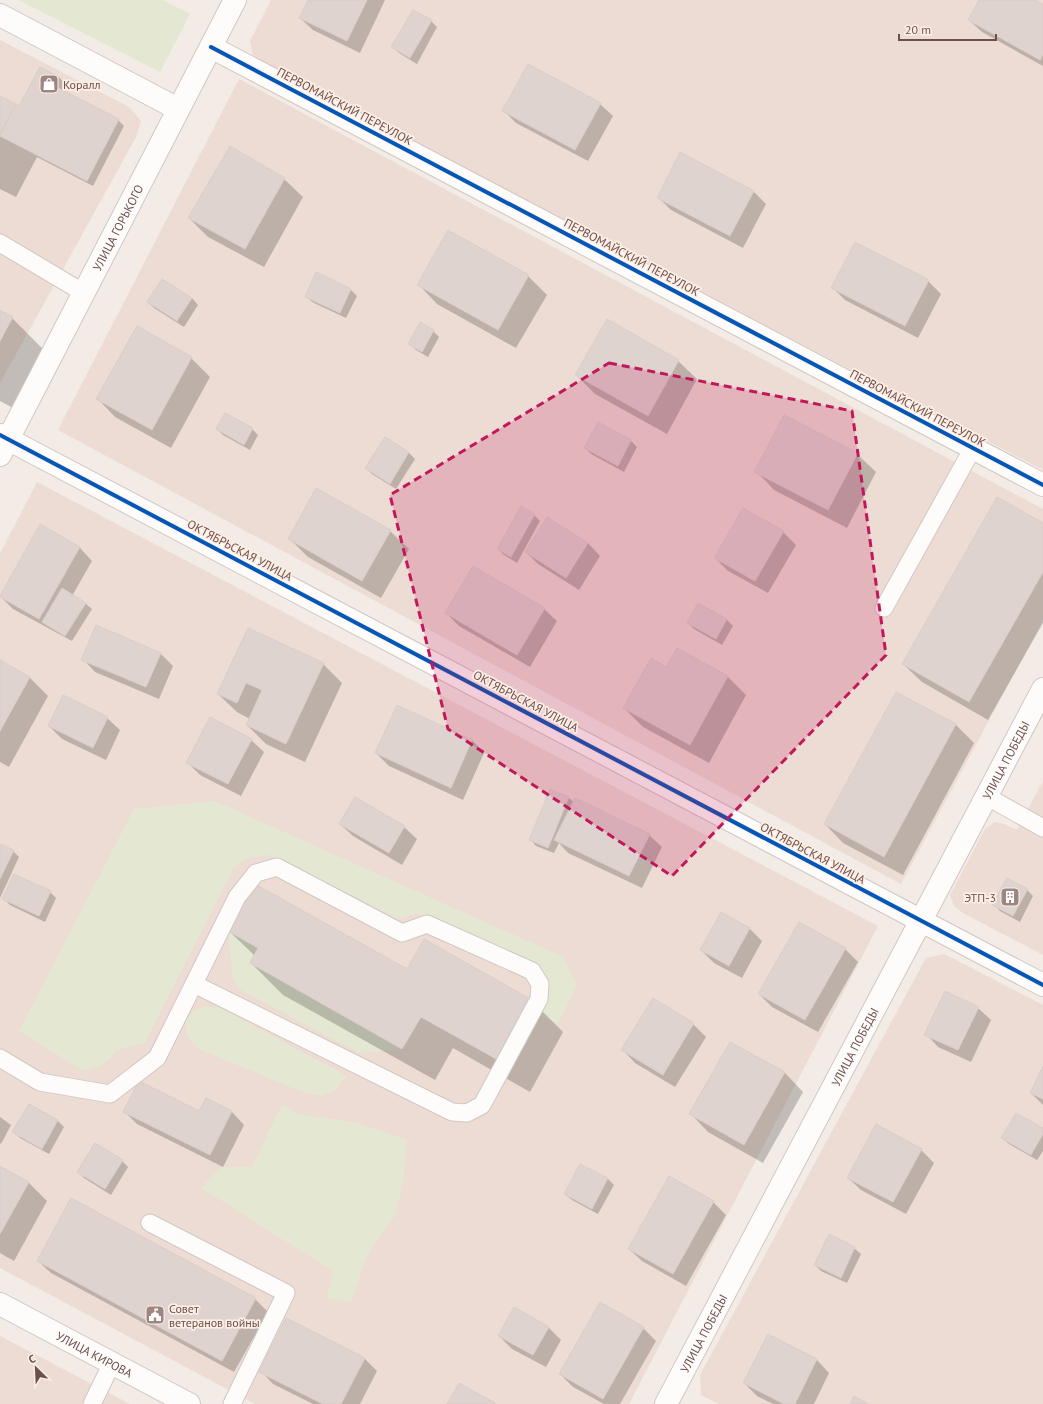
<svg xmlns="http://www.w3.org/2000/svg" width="1043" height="1404" font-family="'PT Sans',sans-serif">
  <rect width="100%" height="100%" fill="#f3ebe6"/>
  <g fill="#ecdcd4">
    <path d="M271,0H1043V470L266,64L253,55L250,41Z"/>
    <path d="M0,40L129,107L141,121L136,137L0,383Z"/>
    <path d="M239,79L1043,509V620L901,884L58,430Z"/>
    <path d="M37,482L878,926L629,1404H255L0,1268V554Z"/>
    <path d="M1043,781V955L963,913L954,906L950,895L985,829L995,822L1004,824L1017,830Z"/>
    <path d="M944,954L1043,1005V1404H719L701,1395L700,1375L926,958Z"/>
    <path d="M0,1336L130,1404H0Z"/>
  </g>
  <g fill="#e4e8d2">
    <path d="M18,0H163L190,14L160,72Z"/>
    <path d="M215,801L563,957L577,985L558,1024L534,1012L531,965L416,913L399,919L271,855L248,858L233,869L145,1043L116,1050C107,1064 100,1067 84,1071L19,1031L134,809Z"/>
    <path d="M228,931L258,948L250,963L402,1049L359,1053L239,989L233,978Z"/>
    <path d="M206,1006L220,1008L347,1076L335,1090L321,1096L303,1092L199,1049C187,1039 186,1036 186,1020L195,1010Z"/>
    <path d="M282,1104L297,1114L358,1123L407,1140L403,1182L395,1215L367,1255L351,1303L327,1298L333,1271L201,1188L221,1167H252Z"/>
  </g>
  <g fill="#0003">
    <path d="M309,0H385L360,53L313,30L300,18Z"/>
    <path d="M980,0H1033L1043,6V66L982,32L969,20Z"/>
    <path d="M431,21L437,27L417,64L399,53L393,47Z"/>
    <path d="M40,68L59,77L65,84L61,91L118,120L124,126L93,186L37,157L16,197L0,189V97L20,107Z"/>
    <path d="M600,104L613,116L588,161L516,123L504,111Z"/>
    <path d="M284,179L303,197L264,267L208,237L189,218Z"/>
    <path d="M753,191L766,204L743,248L671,210L658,197Z"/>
    <path d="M317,274L351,290L357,296L346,318L312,302L306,296Z"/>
    <path d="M528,276L547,295L516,348L437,304L419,285Z"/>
    <path d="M928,281L941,294L918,338L845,300L833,288Z"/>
    <path d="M192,298L198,305L184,327L154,308L148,302Z"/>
    <path d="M0,312L12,318L44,350L13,408L0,401Z"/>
    <path d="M433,331L439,337L428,357L416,350L410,344Z"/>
    <path d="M191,358L210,377L171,448L115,417L97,398Z"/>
    <path d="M678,361L697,379L667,434L595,394L576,375Z"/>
    <path d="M598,423L631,441L637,447L624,472L591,454L585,448Z"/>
    <path d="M217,429H252L258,435L250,450L223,435Z"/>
    <path d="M385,438L409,453L415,459L396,489L372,474L366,468Z"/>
    <path d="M857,454L876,472L847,528L774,490L756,471Z"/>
    <path d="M534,515L540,521L517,563L504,555L498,549Z"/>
    <path d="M1043,524V623L988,720L922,682L903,664Z"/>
    <path d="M40,526L80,548L92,561L72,596L85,603L92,609L72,641L13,609L1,597Z"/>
    <path d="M390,531L409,549L381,598L308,557L289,538Z"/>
    <path d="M783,532L796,545L768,593L728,571L715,558Z"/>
    <path d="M588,543L600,556L579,590L538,564L526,552Z"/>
    <path d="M698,604L727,620L733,626L722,645L694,629L688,623Z"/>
    <path d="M544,609L557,621L530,667L459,626L446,613Z"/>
    <path d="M248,629L323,664L342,683L305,762L266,744L247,725L250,719L237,712L218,694Z"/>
    <path d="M677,649L728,677L746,695L709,763L643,727L624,708L667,668Z"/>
    <path d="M160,653L173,666L159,699L95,672L83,659Z"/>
    <path d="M0,661L30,678L48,696L9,767L0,762Z"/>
    <path d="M107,718L120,730L106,760L62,739L49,726Z"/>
    <path d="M956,725L974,743L903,875L843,843L825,824Z"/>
    <path d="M251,740L264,752L241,796L200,775L188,763Z"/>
    <path d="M472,740L484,753L463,800L389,766L376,753Z"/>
    <path d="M551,790L569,798L574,802L649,835L662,847L642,888L568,853L559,843L554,853L536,846L530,839Z"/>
    <path d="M340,824L404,827L417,839L402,865L353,836Z"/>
    <path d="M0,845L13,851L19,857L0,898Z"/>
    <path d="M1027,890L1033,896L1020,922L1000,911L994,905Z"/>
    <path d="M50,892L56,898L45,922L10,905L4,899Z"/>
    <path d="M799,923L845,949L858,962L818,1032L772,1007L759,994Z"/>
    <path d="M750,929L762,941L742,978L714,963L701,950Z"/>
    <path d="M229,931L407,970L531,1000L563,1032L530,1092L453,1048L435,1080L283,995L251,963L255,956Z"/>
    <path d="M978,1008L991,1020L971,1062L938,1047L926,1034Z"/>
    <path d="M693,1024L706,1037L675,1087L635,1063L623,1050Z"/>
    <path d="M730,1043L785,1073L803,1092L763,1163L708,1132L690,1113Z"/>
    <path d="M1043,1069V1105L1031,1093Z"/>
    <path d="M206,1099L232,1112L244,1125L223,1167L137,1124L125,1112H199Z"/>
    <path d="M29,1105L58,1121L64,1127L49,1154L20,1138L14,1132Z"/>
    <path d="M0,1117L11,1125L1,1144L0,1143Z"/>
    <path d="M1043,1129V1151L1037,1160L1009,1144L1002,1138Z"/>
    <path d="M921,1150L934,1163L906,1214L861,1190L848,1178Z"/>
    <path d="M122,1161L128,1167L111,1195L84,1178L78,1171Z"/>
    <path d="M581,1165L608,1179L614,1185L598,1214L572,1200L565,1194Z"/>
    <path d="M0,1167L28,1182L47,1201L14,1261L0,1253Z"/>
    <path d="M713,1202L726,1215L686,1286L642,1261L629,1249Z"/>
    <path d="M854,1248L861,1254L847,1283L821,1271L815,1265Z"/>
    <path d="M38,1261L255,1299L268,1312L234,1372L51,1273Z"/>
    <path d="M600,1303L643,1328L656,1341L620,1404H604L573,1387L560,1374Z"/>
    <path d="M514,1309L549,1328L561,1340L546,1367L512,1349L499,1336Z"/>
    <path d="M769,1335L817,1360L829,1373L814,1404H773L757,1396L744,1383Z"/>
    <path d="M364,1358L377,1371L360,1404H313L273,1384L261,1371Z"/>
  </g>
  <g fill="#dfd3cf" stroke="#dbcdc9">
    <path d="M308,0H367L347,41L299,18Z"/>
    <path d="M979,0H1035L1043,4V54L1040,60L968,20Z"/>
    <path d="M413,10L432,20L410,58L391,47Z"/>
    <path d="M528,64L601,103L575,150L502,111Z"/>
    <path d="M40,67L59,77L54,86L119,119L87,181L0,136L16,104L19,106Z"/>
    <path d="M0,96L16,104L0,134Z"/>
    <path d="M230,146L285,178L245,249L188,218Z"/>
    <path d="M680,152L754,191L730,236L657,198Z"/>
    <path d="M448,230L529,275L498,330L417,285Z"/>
    <path d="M855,242L929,280L905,326L831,288Z"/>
    <path d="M316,272L351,289L340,313L305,297Z"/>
    <path d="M162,279L192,298L177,321L147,302Z"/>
    <path d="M0,310L13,317L0,341Z"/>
    <path d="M607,319L679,360L648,416L575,375Z"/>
    <path d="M420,322L434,330L422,352L408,344Z"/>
    <path d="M137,326L192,357L152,430L96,399Z"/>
    <path d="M225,413L253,428L244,445L216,429Z"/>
    <path d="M784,415L858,453L828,510L754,472Z"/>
    <path d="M598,422L631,440L618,466L584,448Z"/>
    <path d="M385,437L409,452L390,484L365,468Z"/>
    <path d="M316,488L391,530L362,581L288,539Z"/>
    <path d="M997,497L1043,523V572L969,702L902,664Z"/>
    <path d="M521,506L535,514L511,557L497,549Z"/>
    <path d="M743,508L784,531L755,581L714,558Z"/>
    <path d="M547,517L588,543L566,578L525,552Z"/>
    <path d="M40,524L80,547L39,619L0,597V596Z"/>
    <path d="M473,566L545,608L517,655L445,613Z"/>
    <path d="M62,588L86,603L65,636L42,622Z"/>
    <path d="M698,603L727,619L716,639L687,623Z"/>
    <path d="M96,625L161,653L146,687L81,660Z"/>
    <path d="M248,628L324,663L286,744L246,725L262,690L246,683L237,703L217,694Z"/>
    <path d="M677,648L728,676L690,745L623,708L651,658L666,667Z"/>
    <path d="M0,660L30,677L0,731Z"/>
    <path d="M896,692L956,724L884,857L824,824Z"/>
    <path d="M63,695L108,717L93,748L48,726Z"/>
    <path d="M397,705L472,740L451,788L375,753Z"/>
    <path d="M210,717L252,739L228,784L186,763Z"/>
    <path d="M550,789L569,797L548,848L529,840Z"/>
    <path d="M355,797L405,826L389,853L339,824Z"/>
    <path d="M575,798L650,834L629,876L554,840Z"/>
    <path d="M0,844L14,850L0,879Z"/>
    <path d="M14,874L51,891L39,916L2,899Z"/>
    <path d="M1007,878L1028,889L1013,916L992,905Z"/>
    <path d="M255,884L407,969L424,939L532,1000L498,1060L421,1017L402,1049L250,963L258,948L228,931Z"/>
    <path d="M721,912L750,928L729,966L700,950Z"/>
    <path d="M799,922L846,948L805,1020L758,994Z"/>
    <path d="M945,991L979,1007L958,1050L924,1035Z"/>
    <path d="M653,998L694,1023L663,1075L621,1050Z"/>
    <path d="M730,1042L785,1072L744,1145L689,1114Z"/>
    <path d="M1043,1066V1099L1030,1093Z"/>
    <path d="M139,1081L199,1111L206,1098L232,1111L210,1155L123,1112Z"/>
    <path d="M29,1104L58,1120L42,1149L12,1132Z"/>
    <path d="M1016,1113L1043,1128V1134L1031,1155L1001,1138Z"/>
    <path d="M876,1124L922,1149L893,1202L847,1178Z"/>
    <path d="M95,1143L123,1160L105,1189L77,1172Z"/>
    <path d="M580,1164L608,1178L592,1209L564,1194Z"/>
    <path d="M0,1166L29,1182L0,1234Z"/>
    <path d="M669,1176L714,1201L673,1274L628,1249Z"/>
    <path d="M71,1198L256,1298L222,1361L37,1261Z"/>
    <path d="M829,1234L855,1247L841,1278L814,1265Z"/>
    <path d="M600,1302L644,1327L603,1399L559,1374Z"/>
    <path d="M514,1307L549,1327L533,1355L498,1336Z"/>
    <path d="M286,1318L365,1358L341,1404H323L259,1372Z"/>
    <path d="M768,1334L817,1359L795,1404H784L743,1383Z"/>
    <path d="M459,1383L495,1403V1404H447Z"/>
    <path d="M854,1396L868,1404H850Z"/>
  </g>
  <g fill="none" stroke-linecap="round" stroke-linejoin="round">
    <defs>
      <g id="service">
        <path d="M0,243L84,293"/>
        <path d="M884,608L973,448"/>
        <path d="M986,796L1043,828"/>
        <path d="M0,1058L40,1082L110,1094L157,1058L237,897L256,873L277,867L402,933L427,924L532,971L540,984L539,999L482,1105L467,1113L452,1112L194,984"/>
        <path d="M150,1223L286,1293L232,1404"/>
        <path d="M92,1404L112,1363"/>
      </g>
      <g id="minor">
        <path d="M0,15L178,109"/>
        <path d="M211,47L1043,485"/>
        <path d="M0,435L1043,985"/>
      </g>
      <g id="tertiary">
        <path id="s1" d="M0,455L235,0"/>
        <path id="s2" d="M0,1304L189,1404"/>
        <path id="s3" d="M666,1404L1043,689"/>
      </g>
    </defs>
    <use href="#service" stroke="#d2c7c3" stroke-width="19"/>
    <use href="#minor" stroke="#d2c7c3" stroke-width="24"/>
    <use href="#tertiary" stroke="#d2c7c3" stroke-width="24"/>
    <use href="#service" stroke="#fdfcfb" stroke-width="17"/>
    <use href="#minor" stroke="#fdfcfb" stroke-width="22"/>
    <use href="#tertiary" stroke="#fdfcfb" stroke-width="22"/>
    <defs>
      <g id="cycleway">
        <path d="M211,47L1043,485"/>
        <path d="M0,435L1043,985"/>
      </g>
    </defs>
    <use href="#cycleway" stroke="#fdefe6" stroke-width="6"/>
    <use href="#cycleway" stroke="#0057b8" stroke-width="4"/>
  </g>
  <path fill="#c2185b" fill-opacity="0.2" stroke="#c2185b" stroke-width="3" stroke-dasharray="8 5" stroke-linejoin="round" d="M609,363L852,411L886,655L672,876L448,729L390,495Z"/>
  <defs>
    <symbol id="shop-square" viewBox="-11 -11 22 22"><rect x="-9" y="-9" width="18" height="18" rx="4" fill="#9d8681" stroke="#fdefe6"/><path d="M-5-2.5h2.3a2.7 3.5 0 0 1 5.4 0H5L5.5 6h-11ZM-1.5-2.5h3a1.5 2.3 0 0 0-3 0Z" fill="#fff"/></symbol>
    <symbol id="building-square" viewBox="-11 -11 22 22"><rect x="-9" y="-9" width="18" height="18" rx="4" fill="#9d8681" stroke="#fdefe6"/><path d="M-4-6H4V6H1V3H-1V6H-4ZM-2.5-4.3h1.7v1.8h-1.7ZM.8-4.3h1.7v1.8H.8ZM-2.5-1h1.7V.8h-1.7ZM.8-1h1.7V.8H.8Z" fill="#fff"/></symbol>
    <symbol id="civic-square" viewBox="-11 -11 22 22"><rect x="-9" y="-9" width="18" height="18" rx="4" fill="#9d8681" stroke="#fdefe6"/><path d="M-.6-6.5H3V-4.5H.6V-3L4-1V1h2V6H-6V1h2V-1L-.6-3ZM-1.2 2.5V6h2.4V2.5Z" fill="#fff"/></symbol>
  </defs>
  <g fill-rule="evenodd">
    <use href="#shop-square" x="38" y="73" width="22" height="22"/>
    <use href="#building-square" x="999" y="886" width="22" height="22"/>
    <use href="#civic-square" x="144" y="1304" width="22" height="22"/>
  </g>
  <g text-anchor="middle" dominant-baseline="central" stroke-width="3.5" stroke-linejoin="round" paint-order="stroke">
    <g font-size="12" fill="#6e4f4a" stroke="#fdefe6" text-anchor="start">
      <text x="63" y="84">Коралл</text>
      <text x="996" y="897" text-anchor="end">ЭТП-3</text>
      <text x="169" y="1308">Совет<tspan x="169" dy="14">ветеранов войны</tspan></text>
    </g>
    <g font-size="12" fill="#6e4f4a" stroke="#fdefe6">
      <text transform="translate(345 106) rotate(28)">ПЕРВОМАЙСКИЙ ПЕРЕУЛОК</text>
      <text stroke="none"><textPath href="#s1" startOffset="256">УЛИЦА ГОРЬКОГО</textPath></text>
      <text transform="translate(632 257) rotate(28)">ПЕРВОМАЙСКИЙ ПЕРЕУЛОК</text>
      <text transform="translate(918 408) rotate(28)">ПЕРВОМАЙСКИЙ ПЕРЕУЛОК</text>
      <text transform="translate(240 550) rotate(28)">ОКТЯБРЬСКАЯ УЛИЦА</text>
      <text transform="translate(526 701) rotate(28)">ОКТЯБРЬСКАЯ УЛИЦА</text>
      <text stroke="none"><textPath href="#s3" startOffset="728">УЛИЦА ПОБЕДЫ</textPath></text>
      <text transform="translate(813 853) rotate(28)">ОКТЯБРЬСКАЯ УЛИЦА</text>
      <text stroke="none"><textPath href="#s3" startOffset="404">УЛИЦА ПОБЕДЫ</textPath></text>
      <text stroke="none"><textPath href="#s3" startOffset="80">УЛИЦА ПОБЕДЫ</textPath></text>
      <text stroke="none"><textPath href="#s2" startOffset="107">УЛИЦА КИРОВА</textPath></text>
    </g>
  </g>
  <g transform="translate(36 1368) rotate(336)" stroke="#fdefe6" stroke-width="3" paint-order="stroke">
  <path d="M0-3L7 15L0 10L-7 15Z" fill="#6e4f4a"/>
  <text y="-6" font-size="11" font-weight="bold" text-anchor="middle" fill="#6e4f4a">С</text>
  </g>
  <path d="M899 34v6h97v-6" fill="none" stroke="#6e4f4a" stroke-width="2"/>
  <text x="905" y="34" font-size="12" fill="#6e4f4a" stroke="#fdefe6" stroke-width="3" paint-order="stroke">20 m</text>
</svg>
